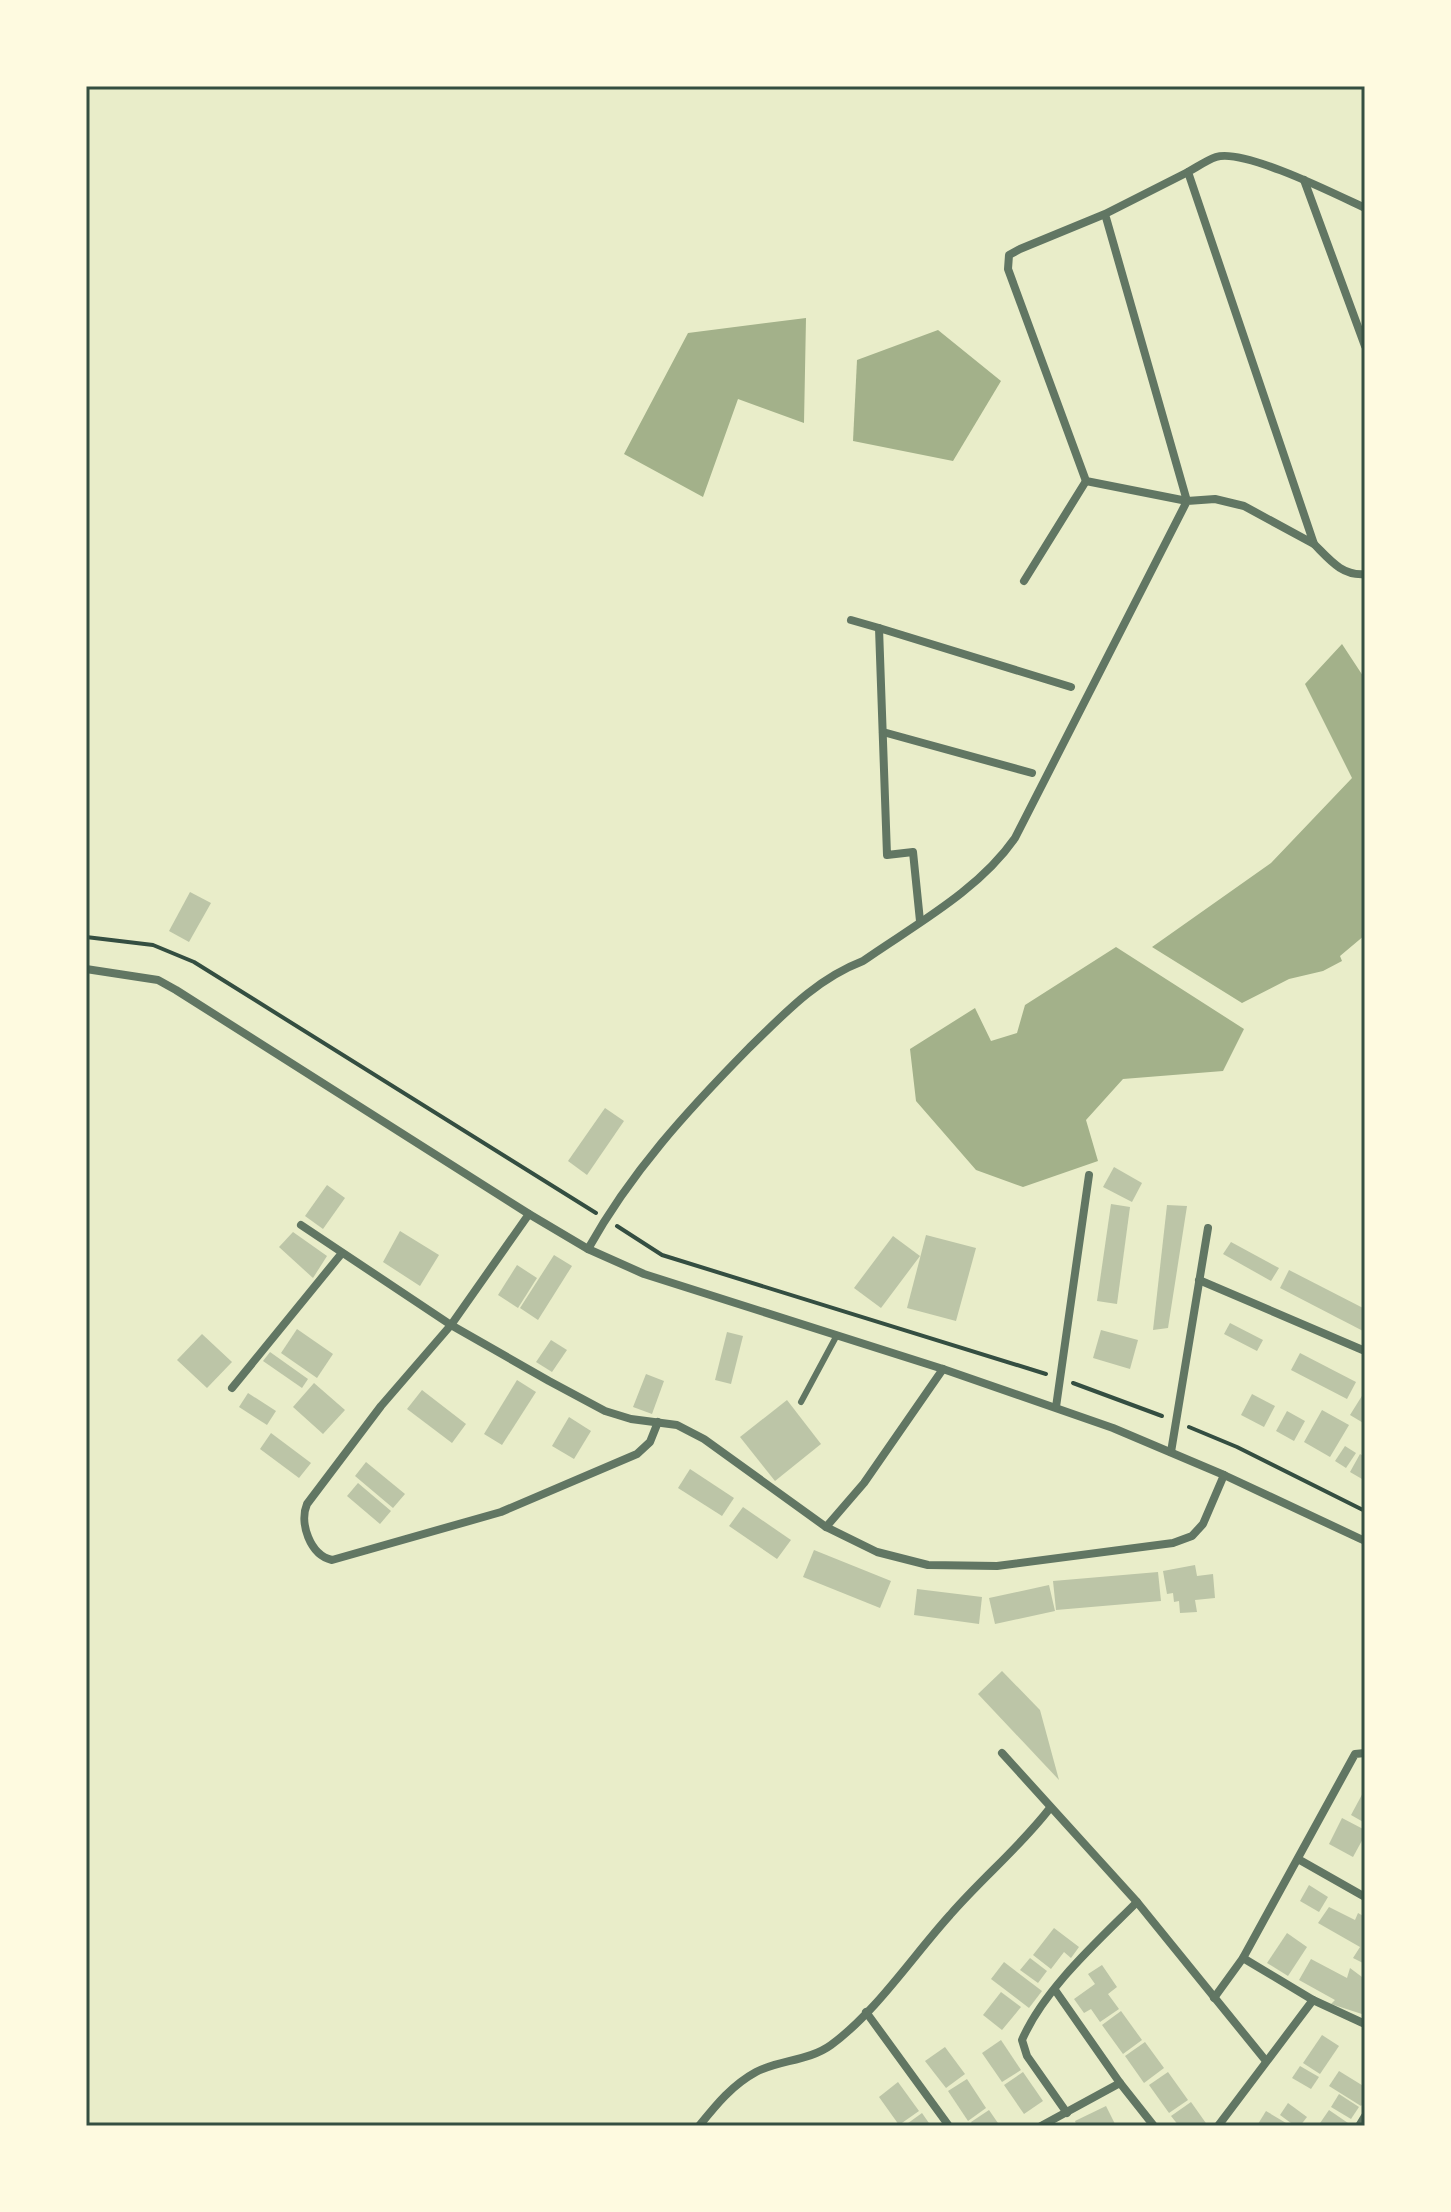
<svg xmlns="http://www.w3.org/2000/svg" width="1451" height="2212" font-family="Cabin,sans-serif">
  <rect width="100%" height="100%" fill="#e9edc9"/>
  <g fill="#a3b18a">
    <path d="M806,318L804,423L738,399L703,497L624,454L688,333Z"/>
    <path d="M938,330L1001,381L953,461L853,441L857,360Z"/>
    <path d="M1342,644L1365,679V935L1340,956L1342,961L1323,971L1289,979L1242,1003L1152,947L1271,863L1352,778L1305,684Z"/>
    <path d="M1116,947L1244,1029L1223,1071L1123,1079L1086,1120L1098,1161L1023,1187L976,1170L916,1101L910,1049L975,1008L991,1041L1017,1033L1025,1005Z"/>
  </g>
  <g fill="#bcc5a7">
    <path d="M190,892L211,903L189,942L169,931Z"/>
    <path d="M605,1108L624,1121L587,1175L568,1161Z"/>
    <path d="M1114,1167L1142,1183L1132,1202L1103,1187Z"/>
    <path d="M327,1185L345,1198L323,1229L305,1216Z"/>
    <path d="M1111,1204L1130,1207L1117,1304L1097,1301Z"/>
    <path d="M1167,1205L1187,1206L1168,1328L1153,1330Z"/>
    <path d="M400,1231L439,1255L420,1286L383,1262Z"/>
    <path d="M293,1232L327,1256L313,1278L279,1247Z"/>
    <path d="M926,1235L976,1248L956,1321L907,1308Z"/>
    <path d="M893,1236L920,1256L881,1308L854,1288Z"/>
    <path d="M1231,1242L1279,1268L1271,1281L1223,1254Z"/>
    <path d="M554,1255L572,1266L538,1320L520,1308Z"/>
    <path d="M517,1265L537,1278L518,1308L498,1295Z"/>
    <path d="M1289,1270L1365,1309V1332L1280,1288Z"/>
    <path d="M1230,1323L1263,1340L1257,1351L1224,1334Z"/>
    <path d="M297,1329L333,1354L317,1378L281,1353Z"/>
    <path d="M1101,1330L1138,1340L1130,1369L1093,1358Z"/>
    <path d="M727,1332L743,1336L731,1384L715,1380Z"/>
    <path d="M202,1334L232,1362L207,1388L177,1360Z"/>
    <path d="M551,1340L567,1350L552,1372L536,1362Z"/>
    <path d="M270,1352L308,1379L302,1388L263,1361Z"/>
    <path d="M1300,1353L1356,1382L1347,1399L1291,1370Z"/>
    <path d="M646,1374L664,1381L652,1414L633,1407Z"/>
    <path d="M517,1380L536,1392L502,1445L484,1434Z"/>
    <path d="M314,1383L345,1410L323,1434L293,1407Z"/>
    <path d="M422,1390L466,1424L452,1443L407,1409Z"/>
    <path d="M1365,1391V1424L1350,1415Z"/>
    <path d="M248,1393L276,1411L267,1425L239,1407Z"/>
    <path d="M1252,1394L1275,1406L1264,1427L1241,1415Z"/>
    <path d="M787,1400L821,1444L775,1481L740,1437Z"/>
    <path d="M1322,1410L1349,1425L1330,1457L1304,1442Z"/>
    <path d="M1287,1411L1305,1421L1294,1441L1276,1431Z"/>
    <path d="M569,1417L591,1431L574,1459L552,1446Z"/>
    <path d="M271,1433L311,1463L299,1478L260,1449Z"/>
    <path d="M1345,1446L1356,1453L1346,1468L1335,1461Z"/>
    <path d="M1360,1454L1365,1457V1475L1362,1479L1350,1472Z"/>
    <path d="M366,1462L405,1494L393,1508L355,1476Z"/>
    <path d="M690,1469L734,1498L722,1516L678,1488Z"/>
    <path d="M358,1483L391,1511L380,1524L347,1496Z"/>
    <path d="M743,1507L791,1540L777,1559L729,1526Z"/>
    <path d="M814,1550L891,1581L880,1608L803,1577Z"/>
    <path d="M1195,1565L1197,1576L1213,1574L1215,1598L1195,1600L1197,1612L1180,1613L1179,1601L1174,1602L1173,1593L1167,1594L1163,1571Z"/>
    <path d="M1158,1572L1161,1601L1056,1610L1053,1581Z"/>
    <path d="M1049,1585L1055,1611L995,1624L989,1598Z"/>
    <path d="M917,1589L982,1597L979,1624L914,1615Z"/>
    <path d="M1002,1671L1040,1710L1059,1780L978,1694Z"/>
    <path d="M1365,1789V1823L1351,1815Z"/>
    <path d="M1342,1818L1365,1830V1835L1353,1857L1329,1844Z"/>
    <path d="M1309,1885L1328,1897L1319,1912L1300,1901Z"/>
    <path d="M1329,1907L1355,1920L1358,1913L1365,1917V1964L1353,1958L1360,1947L1318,1923Z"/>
    <path d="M1054,1928L1079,1947L1071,1958L1064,1952L1051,1969L1033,1955Z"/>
    <path d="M1287,1933L1307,1947L1288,1976L1267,1963Z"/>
    <path d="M1030,1958L1047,1971L1038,1983L1020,1970Z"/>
    <path d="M1311,1959L1347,1978L1350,1968L1362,1977L1365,1986V2015L1331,2004L1335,2000L1299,1980Z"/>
    <path d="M1004,1962L1042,1991L1029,2008L991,1979Z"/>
    <path d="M1102,1965L1117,1987L1108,1994L1119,2009L1100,2022L1091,2009L1084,2013L1074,1999L1095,1984L1088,1974Z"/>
    <path d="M1001,1992L1021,2007L1002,2030L983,2015Z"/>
    <path d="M1121,2011L1142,2040L1123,2054L1102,2025Z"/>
    <path d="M1322,2035L1339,2046L1320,2074L1303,2063Z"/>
    <path d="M1001,2040L1021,2070L1002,2082L982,2053Z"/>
    <path d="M1145,2042L1164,2068L1144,2083L1125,2056Z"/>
    <path d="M945,2047L965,2074L946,2088L925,2061Z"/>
    <path d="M1300,2066L1319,2077L1311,2089L1292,2078Z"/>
    <path d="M1339,2071L1365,2087V2101L1361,2106L1329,2086Z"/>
    <path d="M1023,2072L1043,2101L1024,2114L1004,2085Z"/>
    <path d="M1168,2072L1188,2100L1169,2113L1149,2085Z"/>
    <path d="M967,2079L986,2108L968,2121L948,2091Z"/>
    <path d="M898,2082L919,2111L899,2125L879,2097Z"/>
    <path d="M1339,2094L1359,2107L1351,2119L1331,2107Z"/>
    <path d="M1191,2102L1208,2126H1179L1171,2116Z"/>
    <path d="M1288,2103L1307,2117L1300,2126H1295L1280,2115Z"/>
    <path d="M1106,2106L1116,2126H1077L1075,2121Z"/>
    <path d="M989,2110L1000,2126H973L971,2122Z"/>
    <path d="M1329,2110L1348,2123L1346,2126H1318Z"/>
    <path d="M1266,2111L1291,2126H1261L1258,2124Z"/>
    <path d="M922,2113L931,2126H904Z"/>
  </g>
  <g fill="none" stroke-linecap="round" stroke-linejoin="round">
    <g stroke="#344e41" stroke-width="4">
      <path d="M86,937L153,945L194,962L596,1213"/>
      <path d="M617,1226L662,1255L1046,1374"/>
      <path d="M1073,1383L1162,1416"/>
      <path d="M1189,1427L1237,1447L1365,1511"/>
    </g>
    <path stroke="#617663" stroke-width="6" d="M801,1402L837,1335"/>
    <g stroke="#617663" stroke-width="8">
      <path d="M1304,180L1365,346"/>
      <path d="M1105,214L1187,501L1086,481L1008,269L1009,255L1020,249L1105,214L1188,172"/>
      <path d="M1314,544C1330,560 1342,576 1365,574"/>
      <path d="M1024,581L1086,481"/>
      <path d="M851,620L879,628"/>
      <path d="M883,732L1032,773"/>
      <path d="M920,921L913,852L887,855L879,628L1071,687"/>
      <path d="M86,969L158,980L176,990L529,1214L588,1249L644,1274L943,1369L1113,1428L1224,1475L1365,1541"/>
      <path d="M529,1214L451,1325L381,1406L307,1504C299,1523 310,1555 332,1560L501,1512L637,1454L650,1442L658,1422"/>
      <path d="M301,1225L451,1325L549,1381L605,1411L631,1419L677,1425L704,1439L826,1527L877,1552L928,1565L997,1566L1173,1543L1192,1536L1203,1524L1224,1475"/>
      <path d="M588,1249C631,1172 687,1111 748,1049C784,1014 816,979 863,961C916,924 978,891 1015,838L1187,501L1215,499L1244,506L1314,544L1188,172C1197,167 1207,160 1216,157C1244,148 1337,195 1365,208"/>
      <path d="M1199,1280L1365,1351"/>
      <path d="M232,1388L342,1253"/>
      <path d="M1056,1407L1089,1175"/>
      <path d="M1171,1452L1208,1228"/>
      <path d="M826,1527L864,1483L943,1369"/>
      <path d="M1002,1753L1137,1902L1266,2061"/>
      <path d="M1298,1859L1365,1897"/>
      <path d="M1243,1958L1313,2000L1365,2024"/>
      <path d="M1055,1990L1120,2083L1154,2126"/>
      <path d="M1214,1998L1243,1958L1355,1754L1365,1753"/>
      <path d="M866,2012L949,2126"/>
      <path d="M1067,2113L1027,2056L1022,2040C1044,1989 1098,1941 1137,1902"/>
      <path d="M699,2126C716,2105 732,2085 756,2072C779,2060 809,2061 831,2045C876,2012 912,1957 950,1915C982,1878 1020,1847 1050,1808"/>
      <path d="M1041,2126L1120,2083"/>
      <path d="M1218,2126L1313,2000"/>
      <path d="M1359,2126L1365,2116"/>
    </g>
  </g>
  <rect width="1451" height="2212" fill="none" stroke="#fefae0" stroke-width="176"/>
  <rect x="88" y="88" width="1275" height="2036" fill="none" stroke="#344e41" stroke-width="3"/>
</svg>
